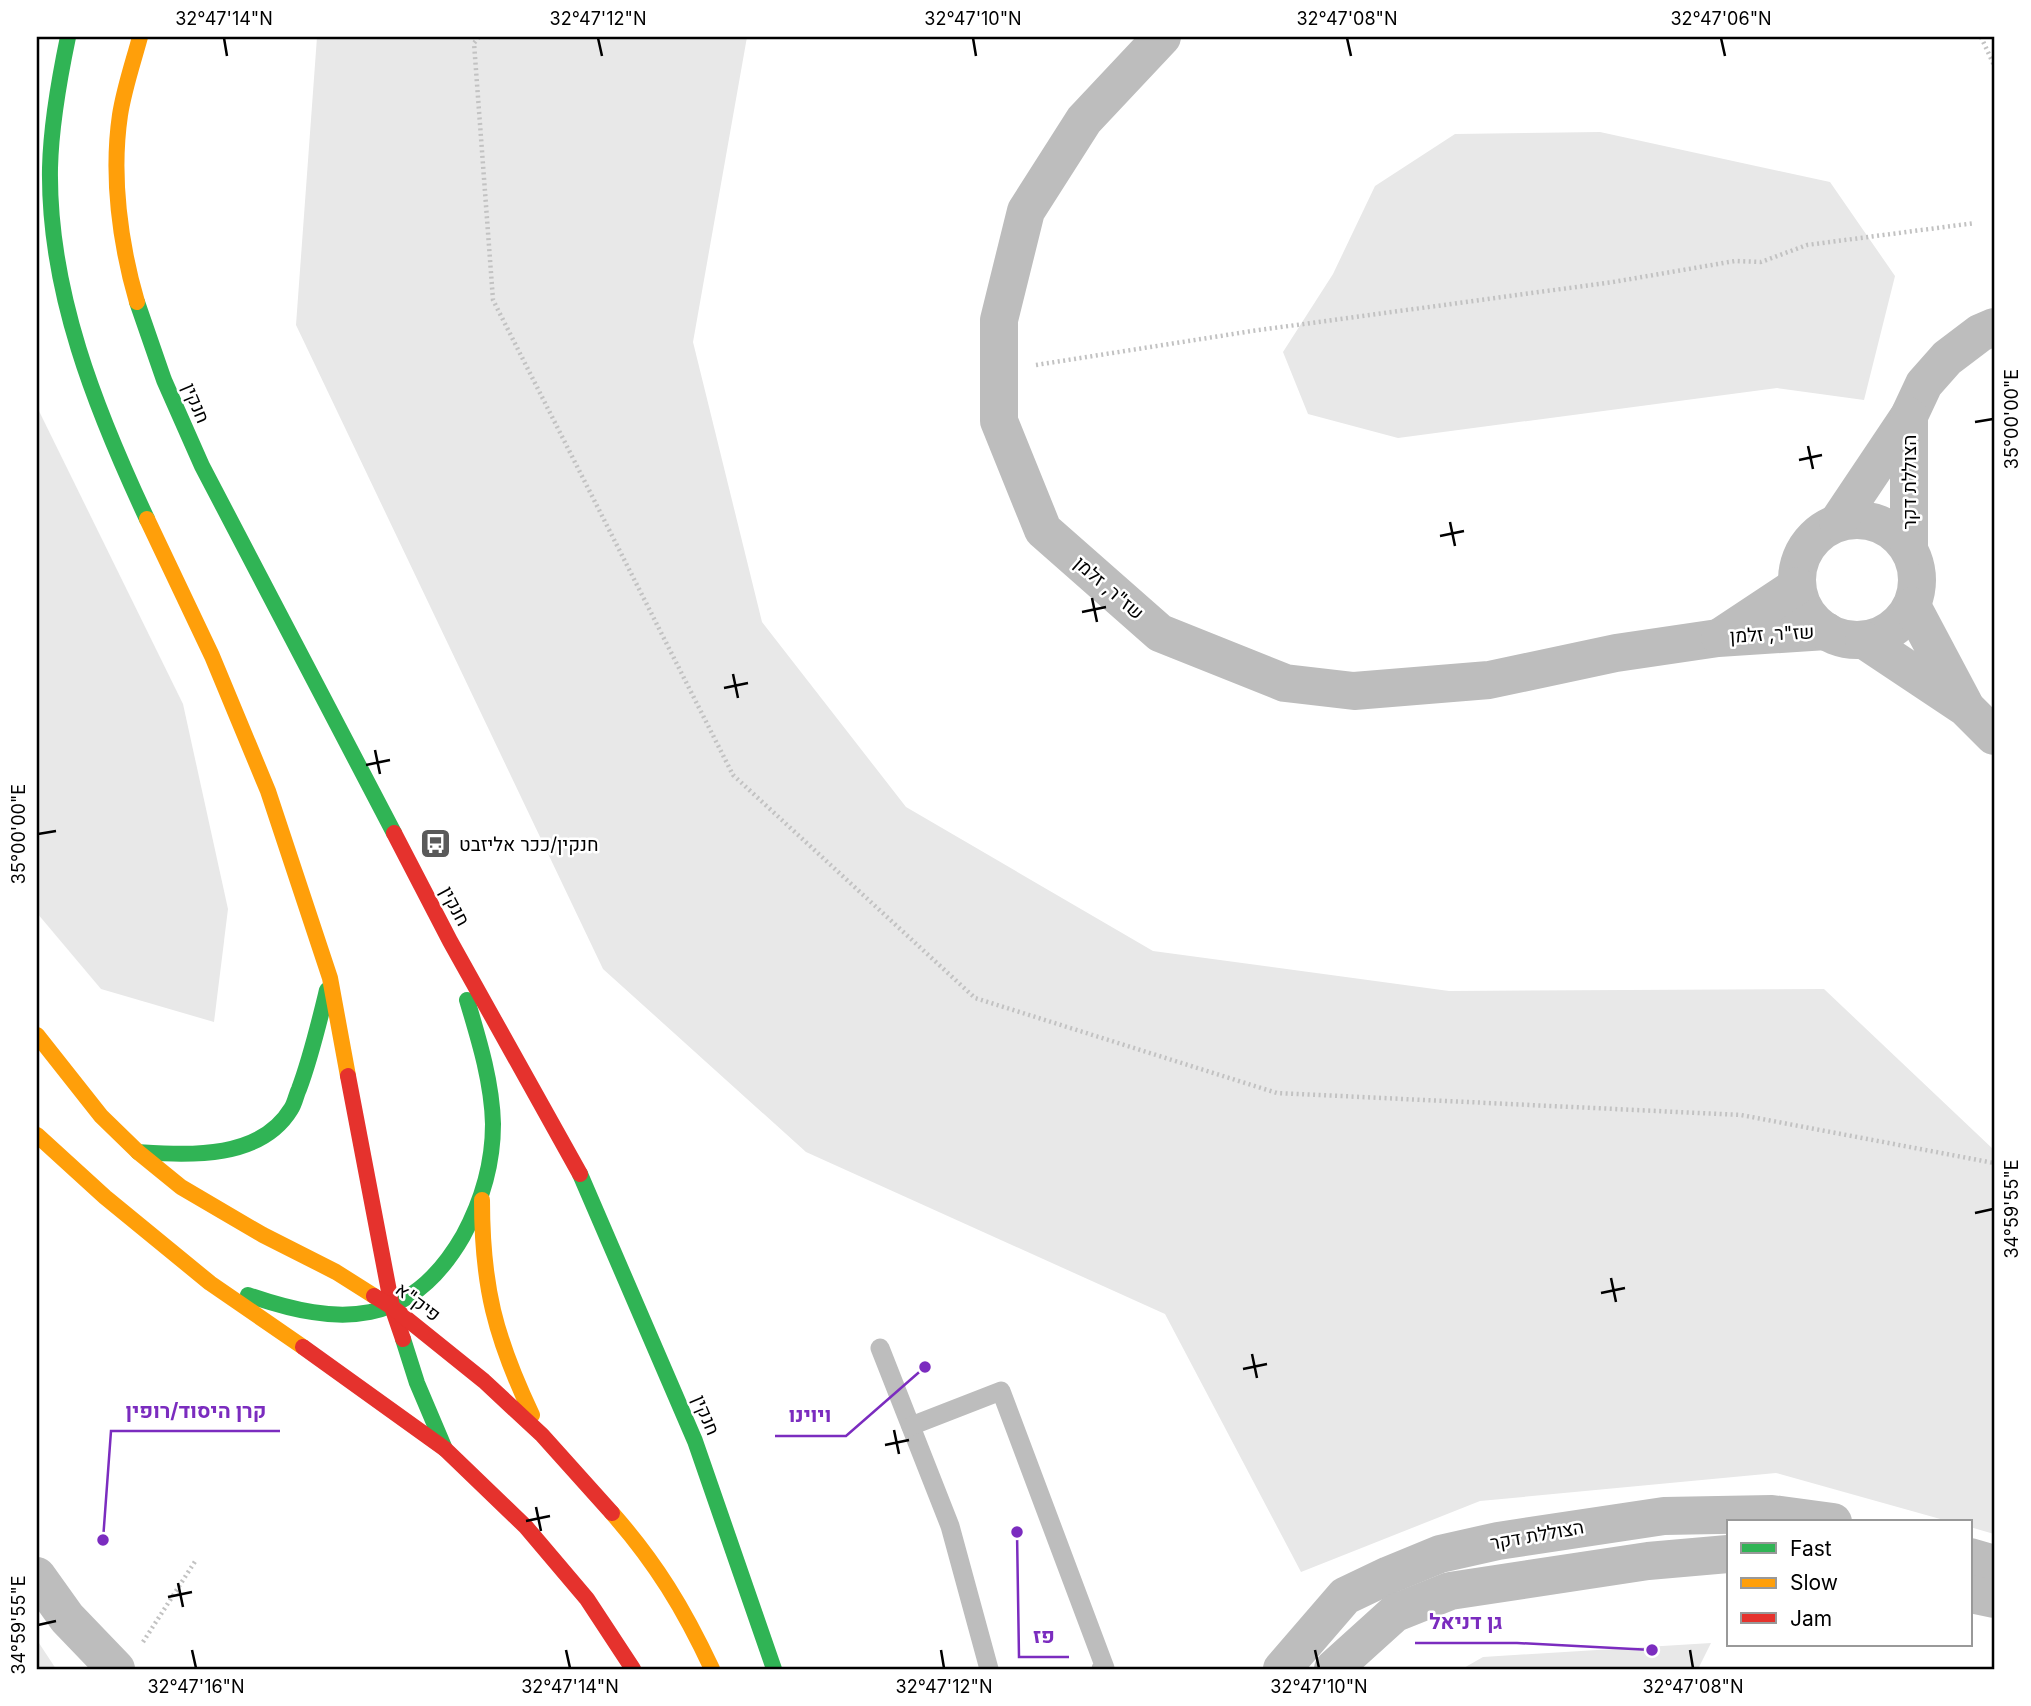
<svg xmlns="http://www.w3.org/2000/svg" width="2031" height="1706" font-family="Inter,Heebo,sans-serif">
  <rect width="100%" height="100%" fill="#fff"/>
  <g fill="#e8e8e8">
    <path d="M317,37H747L693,342L762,622L906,807L1153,951L1449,991L1824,989L1994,1150V1534L1970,1527V1522H1951L1776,1473L1480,1501L1301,1572L1165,1314L806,1152L603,969L296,325Z"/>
    <path d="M1600,132L1830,182L1895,276L1864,400L1777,388L1398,438L1308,414L1283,352L1333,274L1375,186L1455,134Z"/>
    <path d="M37,407L183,704L228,909L214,1022L101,989L37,913Z"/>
    <path d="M37,1640L56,1669H37Z"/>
    <path d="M1711,1643L1698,1669H1462L1483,1657Z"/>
  </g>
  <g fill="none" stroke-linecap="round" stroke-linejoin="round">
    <g stroke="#c2c2c2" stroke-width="4.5" stroke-dasharray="2 3.5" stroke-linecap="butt">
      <path d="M479,37L474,43L493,300L733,775L975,998L1277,1093L1741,1115L1994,1163"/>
      <path d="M1981,37L1994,65"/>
      <path d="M1036,365L1252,331L1613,282L1735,261L1761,262L1807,245L1975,223"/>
      <path d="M143,1642L196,1560"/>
    </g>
    <g stroke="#bdbdbd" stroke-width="19">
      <path d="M880,1348L950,1526L989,1669"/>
      <path d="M911,1426L1001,1391L1105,1668L1101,1669"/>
    </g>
    <g stroke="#bdbdbd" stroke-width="38">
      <path d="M1162,37L1084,120L1026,211L999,320V421L1043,530L1160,633L1285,683L1354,691L1489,680L1616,653L1718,638L1826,631"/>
      <circle cx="1857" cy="580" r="60"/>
      <path d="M1838,522L1909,416L1924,384L1947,358L1980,333L1994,327"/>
      <path d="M1909,548V416"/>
      <path d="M1912,606L1964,704"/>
      <path d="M1720,637L1797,586"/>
      <path d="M1864,640L1966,708L1994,736"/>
      <path d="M1970,1557L1994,1564"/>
      <path d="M37,1576L67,1618L116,1669"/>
      <path d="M1970,1594L1994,1599"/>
      <path d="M1282,1669L1345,1596L1389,1575L1440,1554L1498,1541L1664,1516L1772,1514L1833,1522"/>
      <path d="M1333,1669L1395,1613L1450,1591L1648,1561L1728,1554"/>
    </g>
    <g stroke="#30b455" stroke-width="16">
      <path d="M68,37C59,80 51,124 50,168C48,291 96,410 147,519"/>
      <path d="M137,302L164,380L202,466L394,833"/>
      <path d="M138,1152C189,1155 260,1160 291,1109C295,1103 296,1095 299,1089C311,1057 319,1023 327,990"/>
      <path d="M580,1174L695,1441L774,1669"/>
      <path d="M248,1295C340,1327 410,1328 463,1236C482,1201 493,1164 493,1124C492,1082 479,1040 467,1000"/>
      <path d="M403,1339L417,1383L445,1449"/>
    </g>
    <g stroke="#ff9f0a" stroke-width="16">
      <path d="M137,302C120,244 111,176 120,115C124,89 133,63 140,37"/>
      <path d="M147,519L212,656L268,791L330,978L348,1076"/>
      <path d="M37,1035L101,1116L138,1152L181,1187L263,1235L336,1272L374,1296"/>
      <path d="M37,1135L105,1197L210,1283L303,1347"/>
      <path d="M482,1200C482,1286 495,1337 532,1415"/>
      <path d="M612,1513C656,1563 684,1609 712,1669"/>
    </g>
    <g stroke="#e5322d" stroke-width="16">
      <path d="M394,833L450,941L580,1174"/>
      <path d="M348,1076L392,1307L403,1339"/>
      <path d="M374,1296L392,1307L484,1381L542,1435L612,1513"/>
      <path d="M303,1347L445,1449L526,1527L587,1599L633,1669"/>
    </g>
  </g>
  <path fill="none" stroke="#000" stroke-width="2.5" d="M224,38L227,56M598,38L602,56M973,38L976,56M1347,38L1351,56M1721,38L1725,56M1975,422L1993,419M1808,446L1813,469M1799,460L1822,455M1450,522L1455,546M1440,536L1464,531M1092,598L1097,622M1082,612L1106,607M733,674L738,698M724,688L748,683M375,750L380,774M366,765L390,760M38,834L56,831M1975,1213L1993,1209M1611,1278L1616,1302M1601,1293L1625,1288M1252,1354L1257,1378M1243,1369L1267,1364M894,1430L899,1454M885,1445L909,1440M536,1507L541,1531M526,1521L550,1516M178,1583L183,1607M168,1597L192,1592M38,1625L56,1621M192,1650L196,1668M566,1650L570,1668M941,1650L944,1668M1315,1650L1319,1668M1690,1650L1693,1668"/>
  <defs>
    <symbol id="bus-square" viewBox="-11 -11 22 22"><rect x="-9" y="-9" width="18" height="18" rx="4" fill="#595959" stroke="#fff"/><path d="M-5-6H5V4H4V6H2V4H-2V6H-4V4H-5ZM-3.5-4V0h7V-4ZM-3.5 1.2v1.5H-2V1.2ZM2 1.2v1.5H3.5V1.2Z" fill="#fff"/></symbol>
  </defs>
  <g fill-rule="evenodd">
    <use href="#bus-square" x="418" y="826" width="35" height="35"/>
  </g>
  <g text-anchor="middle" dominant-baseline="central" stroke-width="5" stroke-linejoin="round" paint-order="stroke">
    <g font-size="19" fill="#000" stroke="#fff">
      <text transform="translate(196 403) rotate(67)">חנקין</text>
      <text transform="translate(1909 482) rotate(-90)">הצוללת דקר</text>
      <text transform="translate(1109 588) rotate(41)">שז"ר, זלמן</text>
      <text transform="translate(1772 634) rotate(-3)">שז"ר, זלמן</text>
      <text transform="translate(455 906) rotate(62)">חנקין</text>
      <text transform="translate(418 1302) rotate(37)">פיק"א</text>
      <text transform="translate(706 1415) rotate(67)">חנקין</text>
      <text transform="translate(1537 1535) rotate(-10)">הצוללת דקר</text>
    </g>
    <g font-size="19" fill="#000" stroke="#fff" text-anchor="start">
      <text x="459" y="844">חנקין/ככר אליזבט</text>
    </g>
  </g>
  <path fill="none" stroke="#7b2cbf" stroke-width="2.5" d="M103 1540L111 1431H280M925 1367L846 1436H775M1652 1650L1517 1643H1415M1017 1532L1019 1657H1069"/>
  <g fill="#7b2cbf" stroke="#fff" stroke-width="2.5">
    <circle cx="103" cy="1540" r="7"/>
    <circle cx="925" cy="1367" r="7"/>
    <circle cx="1652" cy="1650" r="7"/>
    <circle cx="1017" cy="1532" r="7"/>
  </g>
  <g font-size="21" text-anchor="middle" font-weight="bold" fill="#7b2cbf" stroke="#fff" stroke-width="5" stroke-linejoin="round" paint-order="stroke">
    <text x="196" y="1418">קרן היסוד/רופין</text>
    <text x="810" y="1422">ויוינו</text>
    <text x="1466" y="1629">גן דניאל</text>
    <text x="1044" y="1643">פז</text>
  </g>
  <rect width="2031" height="1706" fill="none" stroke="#ffffff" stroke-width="77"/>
  <rect x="1727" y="1520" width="245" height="126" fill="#ffffff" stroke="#999999" stroke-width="2"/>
  <rect x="1741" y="1543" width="35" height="10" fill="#30b455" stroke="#999999" stroke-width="2"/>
  <text x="1790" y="1556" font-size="21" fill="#000000">Fast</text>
  <rect x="1741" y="1578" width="35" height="10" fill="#ff9f0a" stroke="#999999" stroke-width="2"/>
  <text x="1790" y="1590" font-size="21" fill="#000000">Slow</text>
  <rect x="1741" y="1613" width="35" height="10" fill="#e5322d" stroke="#999999" stroke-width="2"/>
  <text x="1790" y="1626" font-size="21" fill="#000000">Jam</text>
  <rect x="38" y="38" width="1955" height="1630" fill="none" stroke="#000" stroke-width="2.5"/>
  <g font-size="18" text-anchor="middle" fill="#000">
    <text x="224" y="25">32°47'14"N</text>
    <text x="598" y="25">32°47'12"N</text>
    <text x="973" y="25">32°47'10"N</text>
    <text x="1347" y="25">32°47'08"N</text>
    <text x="1721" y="25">32°47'06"N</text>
    <text transform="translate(2012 419) rotate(-90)" y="6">35°00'00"E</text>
    <text transform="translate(19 834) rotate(-90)" y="6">35°00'00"E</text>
    <text transform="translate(2012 1209) rotate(-90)" y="6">34°59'55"E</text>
    <text transform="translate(19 1625) rotate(-90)" y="6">34°59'55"E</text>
    <text x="196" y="1693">32°47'16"N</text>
    <text x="570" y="1693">32°47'14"N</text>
    <text x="944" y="1693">32°47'12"N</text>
    <text x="1319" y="1693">32°47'10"N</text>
    <text x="1693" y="1693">32°47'08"N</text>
  </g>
</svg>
